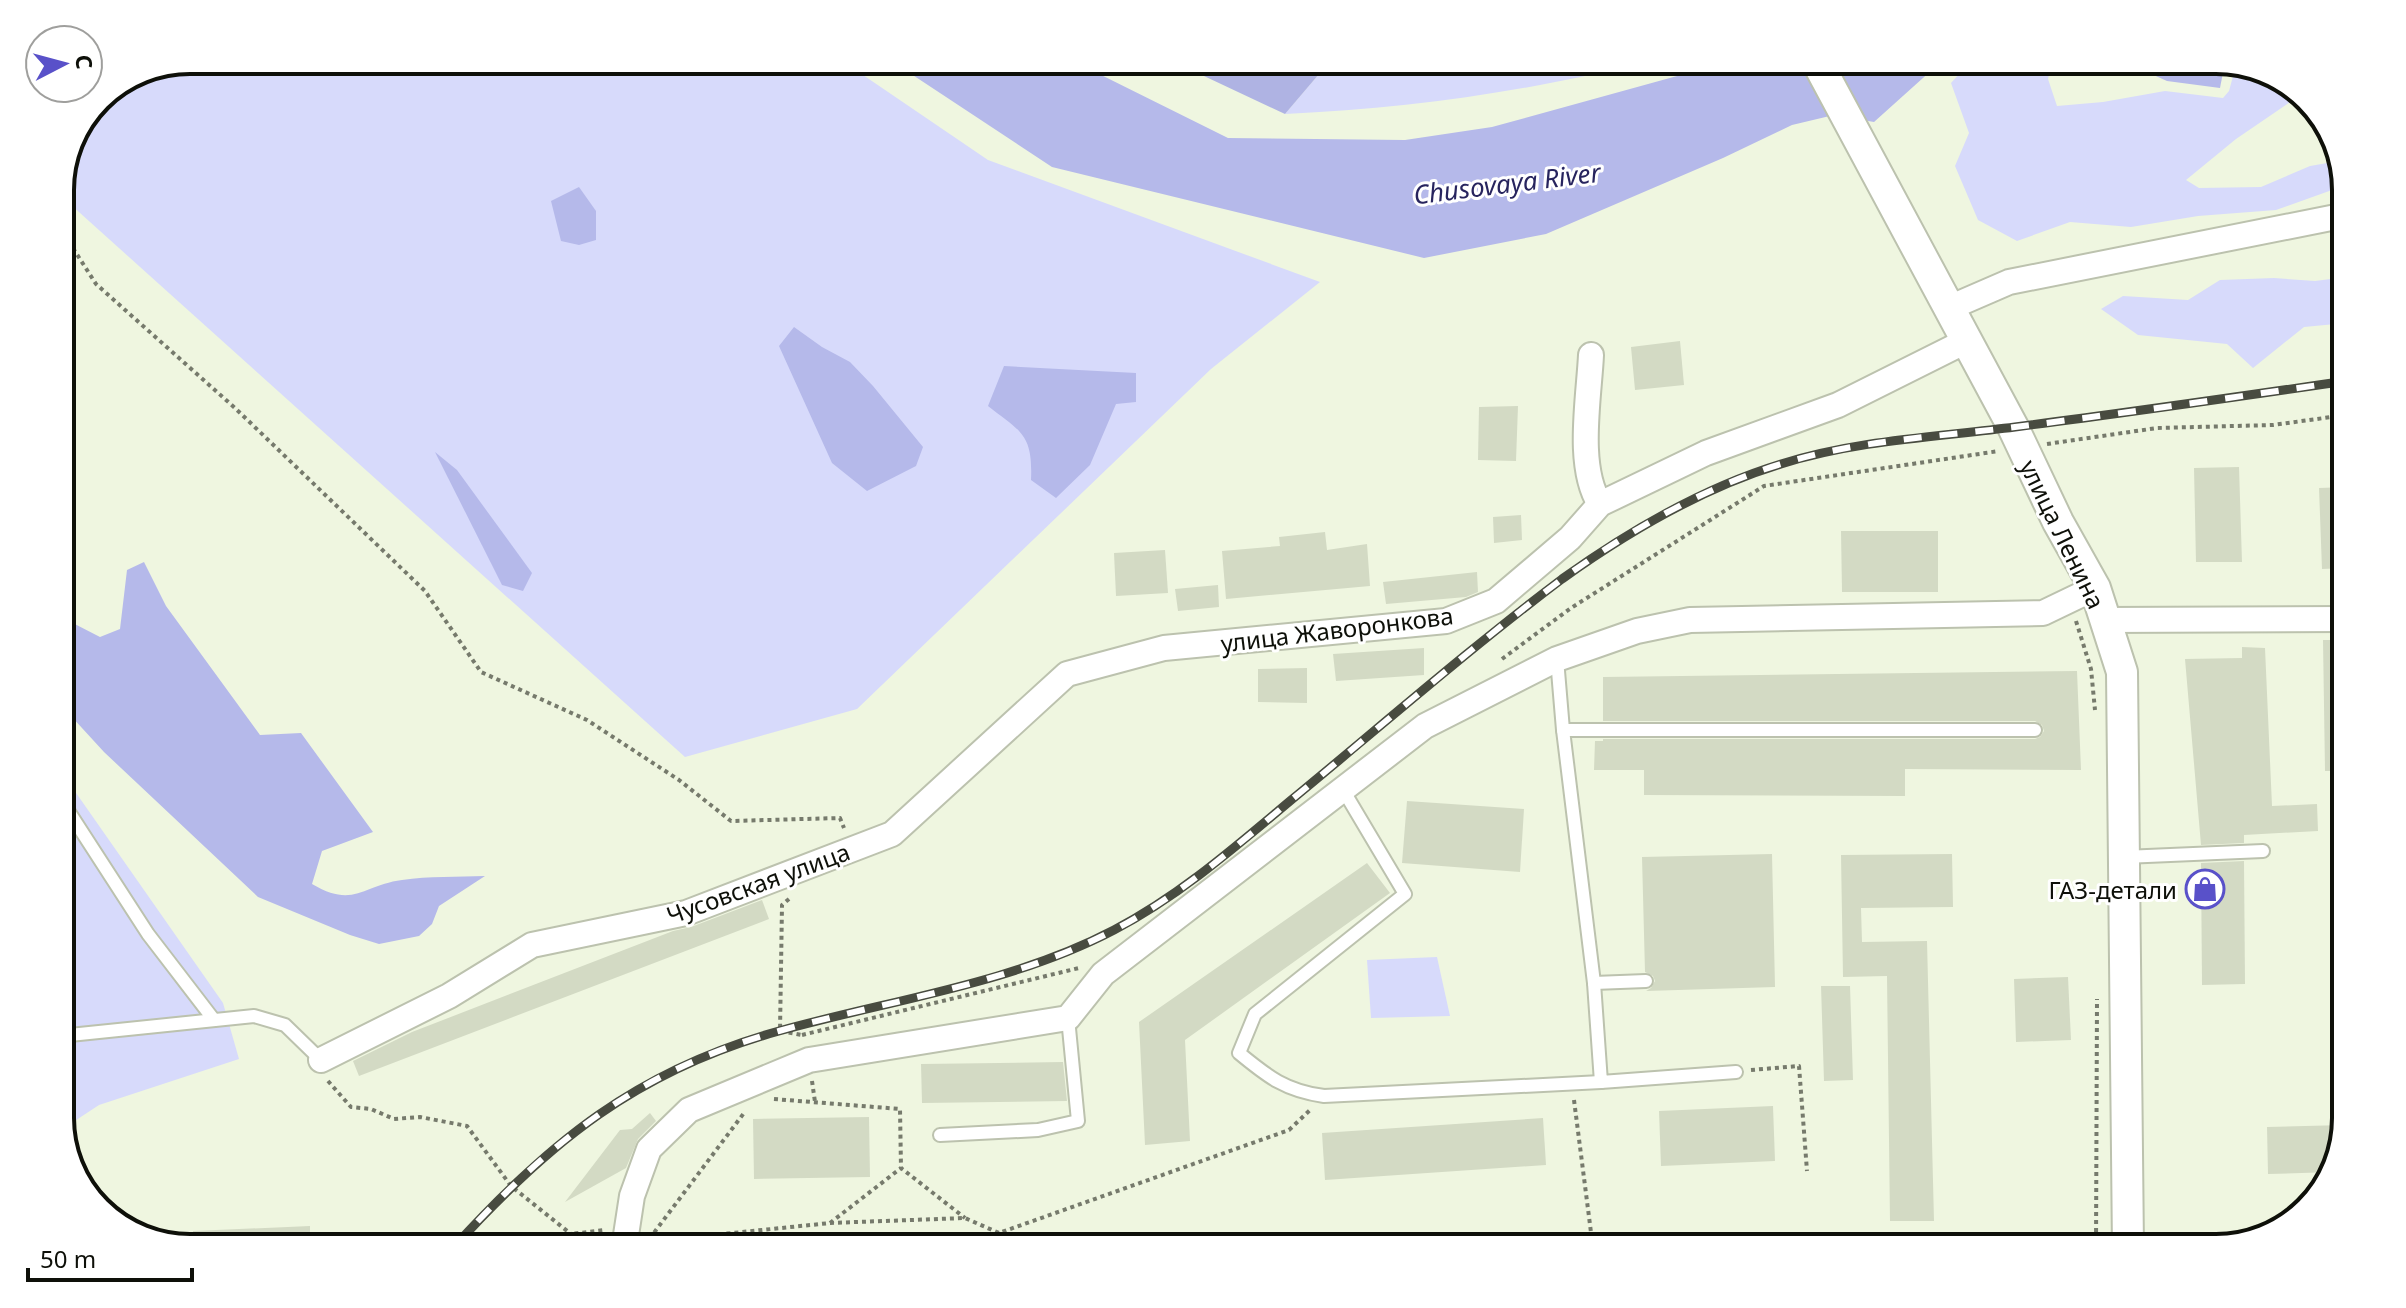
<svg xmlns="http://www.w3.org/2000/svg" width="2406" height="1308" font-family="'Noto Sans',sans-serif">
  <rect width="100%" height="100%" fill="#eff6e0"/>
  <g fill="#d7dafb">
    <path d="M190,60H841L988,160L1320,282L1211,369L857,709L685,757L60,195V182L98,98Z"/>
    <path d="M1331,60H1640C1608,73 1574,78 1540,85C1455,101 1371,110 1285,114Z"/>
    <path d="M1972,60H2052L2048,79L2057,106L2103,102L2165,91L2223,98L2229,91L2236,65L2274,74L2299,96L2236,139L2186,180L2199,188L2261,187L2310,166L2339,161L2346,185L2276,210L2198,216L2131,227L2070,222L2017,241L1978,220L1955,166L1969,133L1951,83Z"/>
    <path d="M2346,277V323L2304,327L2253,368L2227,344L2138,335L2101,309L2123,296L2188,300L2220,280L2274,278L2315,281Z"/>
    <path d="M60,770L223,1003L239,1059L99,1105L61,1130Z"/>
    <path d="M1437,957L1450,1016L1371,1018L1367,960Z"/>
  </g>
  <path fill="#afb3e3" d="M1170,60H1331L1285,114Z"/>
  <g fill="#b5b9ea">
    <path d="M890,60H1071L1228,138L1405,140L1492,127L1735,60H1943L1874,122L1834,115L1792,125L1723,158L1546,234L1424,258L1052,167Z"/>
    <path d="M2120,60H2216L2225,62L2220,88L2167,81Z"/>
    <path d="M579,187L596,211V240L579,245L561,241L551,201Z"/>
    <path d="M794,327L822,347L850,362L873,386L923,447L916,466L867,491L832,463L779,346Z"/>
    <path d="M1004,366L1136,373V402L1116,404L1090,465L1056,498L1031,480C1033,434 1021,432 988,406Z"/>
    <path d="M435,452L457,470L532,573L523,591L502,585Z"/>
    <path d="M144,562L166,606L260,735L301,733L373,832L322,851L312,884C354,909 363,885 402,880C429,876 458,877 485,876L439,906L432,924L419,936L379,944L350,935L258,897L104,752L60,704V603L65,619L100,637L120,629L127,570Z"/>
  </g>
  <g fill="#d3dac4">
    <path d="M1680,341L1684,385L1635,390L1631,347Z"/>
    <path d="M1518,406L1516,461L1478,460L1479,407Z"/>
    <path d="M2239,467L2242,562H2196L2194,468Z"/>
    <path d="M2346,487V568L2322,569L2319,488Z"/>
    <path d="M1521,515L1522,540L1494,543L1493,517Z"/>
    <path d="M1841,531H1938V592H1842Z"/>
    <path d="M1325,532L1327,550L1367,544L1370,586L1226,599L1222,551L1280,546L1279,537Z"/>
    <path d="M1165,550L1168,593L1116,596L1114,553Z"/>
    <path d="M1477,572L1478,592L1466,597L1386,604L1383,582Z"/>
    <path d="M1218,585L1219,607L1178,611L1175,589Z"/>
    <path d="M2323,640H2346V771H2325Z"/>
    <path d="M2242,647L2265,648L2272,806L2317,804L2318,831L2244,835V843L2201,845L2185,659L2242,658Z"/>
    <path d="M1424,648V675L1336,681L1333,654Z"/>
    <path d="M1307,668V703L1258,702V669Z"/>
    <path d="M2077,671L2081,770L1905,769V796L1644,795V770H1594L1595,741H1603V739H2035L2040,737L2044,731L2042,725L2035,721H1603V677Z"/>
    <path d="M1407,801L1524,809L1520,872L1402,863Z"/>
    <path d="M1772,854L1775,987L1646,991L1651,988L1655,981L1653,976L1645,972L1642,857Z"/>
    <path d="M1952,854L1953,907L1861,908L1862,942L1927,941L1934,1221H1890L1887,976L1843,977L1841,855Z"/>
    <path d="M2244,861L2245,984L2202,985L2201,863Z"/>
    <path d="M1367,863L1390,893L1185,1040L1190,1141L1145,1145L1139,1022Z"/>
    <path d="M762,900L769,919L359,1076L353,1061L412,1032L673,931L691,927Z"/>
    <path d="M2068,977L2071,1040L2016,1042L2014,979Z"/>
    <path d="M1821,986H1850L1853,1080L1824,1081Z"/>
    <path d="M1063,1062L1067,1101L922,1103L921,1064Z"/>
    <path d="M1773,1106L1775,1161L1661,1166L1659,1111Z"/>
    <path d="M650,1113L656,1121L638,1139L626,1168L565,1202L620,1130L632,1129Z"/>
    <path d="M869,1117L870,1177L754,1179L753,1119Z"/>
    <path d="M1543,1118L1546,1165L1325,1180L1322,1133Z"/>
    <path d="M2344,1125L2333,1172L2268,1174L2267,1127Z"/>
    <path d="M310,1226V1248H194L193,1231Z"/>
  </g>
  <g fill="none" stroke-linecap="round" stroke-linejoin="round">
    <defs>
      <g id="service">
        <path d="M1557,659L1563,730H2035"/>
        <path d="M1563,730L1594,983L1601,1082L1736,1072"/>
        <path d="M1342,788L1405,894L1255,1014L1239,1053C1268,1077 1286,1091 1324,1096L1601,1082"/>
        <path d="M60,798L148,934L214,1020"/>
        <path d="M2124,857L2263,851"/>
        <path d="M1594,983L1646,981"/>
        <path d="M60,1036L254,1016L285,1025L321,1060"/>
        <path d="M940,1135L1038,1130L1078,1121L1068,1018"/>
      </g>
      <g id="minor">
        <path d="M1949,308L2009,282L2346,215"/>
        <path d="M1591,355C1589,398 1576,467 1600,504"/>
        <path d="M2105,620L2346,619"/>
        <path d="M321,1060L449,996L532,945L686,913L892,834L1067,674L1164,648L1446,621L1496,601L1570,538L1600,504L1706,453L1838,405L1966,341"/>
        <path d="M624,1248L632,1196L649,1149L689,1110L809,1060L1068,1018L1103,974L1425,726L1557,659L1637,631L1690,620L2043,613L2095,588"/>
      </g>
      <path id="tertiary" d="M1816,60L2013,427L2058,522L2095,588L2122,672L2128,1248"/>
    </defs>
    <use href="#service" stroke="#bcc2ae" stroke-width="16"/>
    <use href="#minor" stroke="#bcc2ae" stroke-width="28"/>
    <use href="#tertiary" stroke="#bcc2ae" stroke-width="34"/>
    <g stroke="#767a6c" stroke-width="4" stroke-dasharray="4 4" stroke-linecap="butt">
      <path d="M60,228L96,284L235,408L425,591L481,672L587,720L679,780L731,821L840,818L844,828"/>
      <path d="M2047,444L2157,428L2273,425L2346,415"/>
      <path d="M2076,621L2091,669L2095,710"/>
      <path d="M1502,659L1571,608L1764,486L1999,451"/>
      <path d="M789,899L782,905L780,1031L802,1035V1037"/>
      <path d="M802,1035L1079,968"/>
      <path d="M1751,1070L1799,1066L1807,1171"/>
      <path d="M328,1081L351,1107L371,1109L394,1119L420,1117L467,1126L511,1186L571,1234"/>
      <path d="M812,1081L815,1102"/>
      <path d="M774,1099L900,1109L901,1168L965,1218"/>
      <path d="M1574,1100L1593,1248"/>
      <path d="M830,1223L965,1218L999,1233L1289,1130L1310,1110"/>
      <path d="M999,1234V1248"/>
      <path d="M450,1248L456,1245L463,1248"/>
      <path d="M556,1248L571,1234L604,1230"/>
      <path d="M654,1248L653,1234L744,1113"/>
      <path d="M690,1248L713,1235L830,1223L901,1168"/>
      <path d="M2096,1248L2097,999"/>
    </g>
    <use href="#service" stroke="#fff" stroke-width="12"/>
    <use href="#minor" stroke="#fff" stroke-width="24"/>
    <use href="#tertiary" stroke="#fff" stroke-width="30"/>
    <defs>
      <path id="rail" d="M453,1248C549,1142 638,1070 779,1031C890,1000 1011,984 1114,930C1179,896 1234,848 1290,801C1380,727 1469,649 1562,579C1629,531 1702,488 1781,464C1857,440 1937,437 2015,427C2125,413 2236,397 2346,381"/>
    </defs>
    <use href="#rail" stroke="#484b40" stroke-width="9"/>
    <use href="#rail" stroke="#fff" stroke-width="6" stroke-dasharray="18" stroke-linecap="butt"/>
  </g>
  <defs>
    <symbol id="shop-ring" viewBox="-11 -11 22 22"><circle r="9.5" fill="#fff" stroke="#5951c9" stroke-width="1.5"/><path d="M-5-2.5h2.3a2.7 3.5 0 0 1 5.4 0H5L5.5 6h-11ZM-1.5-2.5h3a1.5 2.3 0 0 0-3 0Z" fill="#5951c9"/></symbol>
  </defs>
  <g fill-rule="evenodd">
    <use href="#shop-ring" x="2183" y="867" width="44" height="44"/>
  </g>
  <g text-anchor="middle" dominant-baseline="central" stroke-width="6" stroke-linejoin="round" paint-order="stroke">
    <g font-size="24" fill="#0e1009" stroke="#fff">
      <text transform="translate(2063 534) rotate(64)">улица Ленина</text>
      <text transform="translate(1337 629) rotate(-7)">улица Жаворонкова</text>
      <text transform="translate(758 883) rotate(-20)">Чусовская улица</text>
    </g>
    <g font-size="24" fill="#0e1009" stroke="#fff" text-anchor="end">
      <text x="2177" y="889">ГАЗ-детали</text>
    </g>
    <g font-size="26" font-style="italic" fill="#27245e" stroke="#fff">
      <text transform="translate(1507 183) rotate(-7)">Chusovaya River</text>
    </g>
  </g>
  <path d="M0 0H2406V1308H0ZM190 74H2216A116 116 0 0 1 2332 190V1118A116 116 0 0 1 2216 1234H190A116 116 0 0 1 74 1118V190A116 116 0 0 1 190 74Z" fill="#fff" fill-rule="evenodd"/>
  <path fill="none" stroke="#0e1009" stroke-width="4" d="M190 74H2216A116 116 0 0 1 2332 190V1118A116 116 0 0 1 2216 1234H190A116 116 0 0 1 74 1118V190A116 116 0 0 1 190 74Z"/>
  <g transform="translate(64 64) rotate(84)"><circle r="38" fill="#ffffff" stroke="#9f9f9d" stroke-width="2"/>
  <path d="M0-6L14 30L0 20L-14 30Z" fill="#5951c9"/>
  <text y="-12" font-size="22" font-weight="bold" text-anchor="middle" fill="#0e1009">С</text>
  </g>
  <path d="M28 1268v12h164v-12" fill="none" stroke="#0e1009" stroke-width="4"/>
  <text x="40" y="1268" font-size="24" fill="#0e1009" stroke="#ffffff" stroke-width="6" paint-order="stroke">50 m</text>
</svg>
